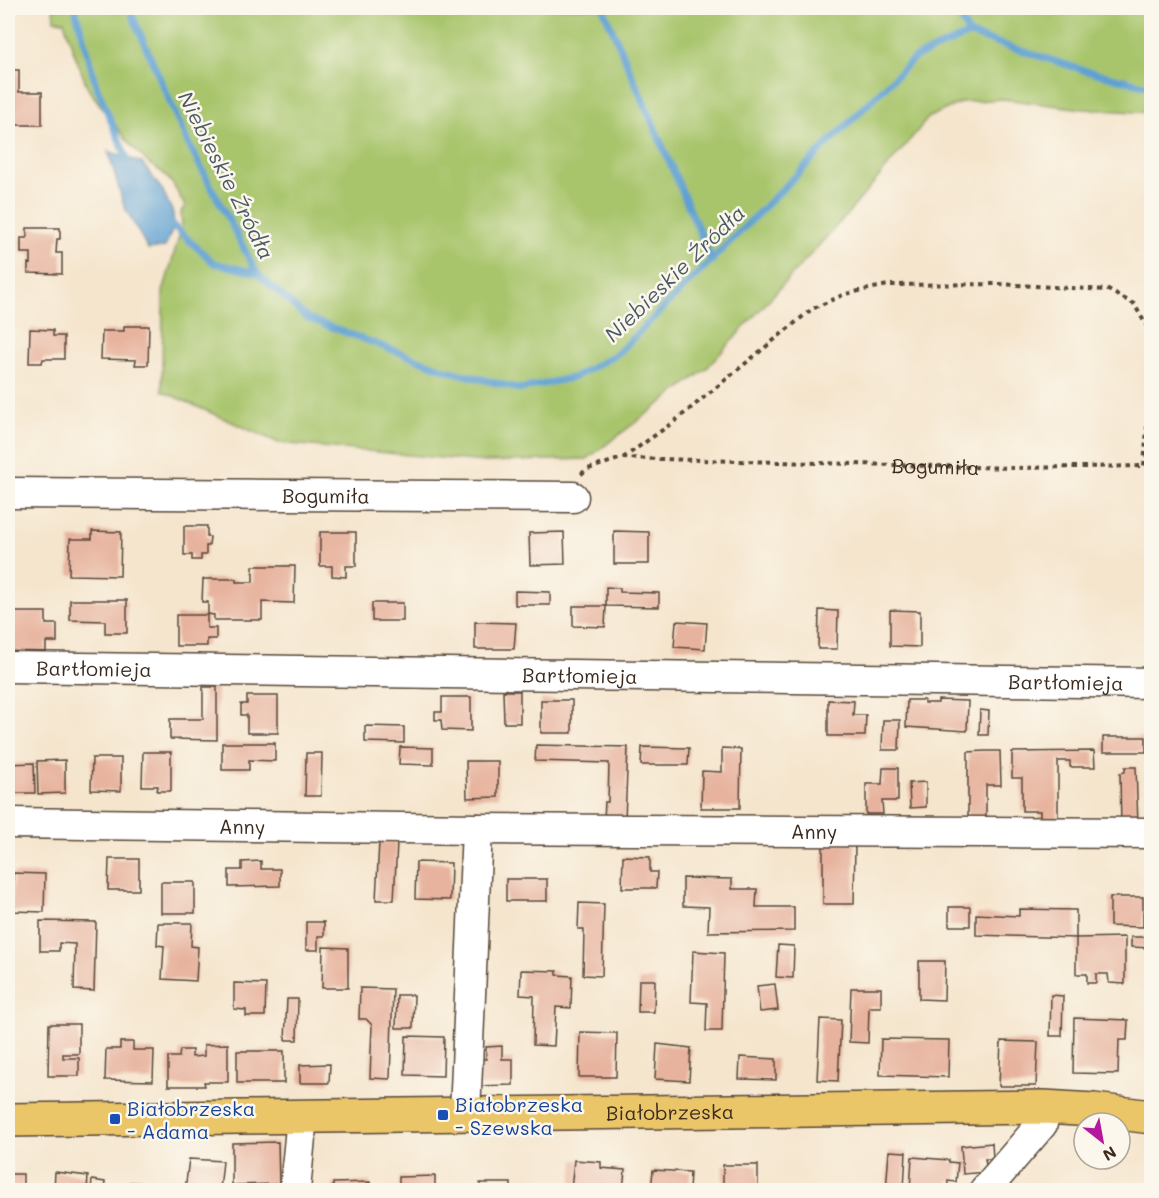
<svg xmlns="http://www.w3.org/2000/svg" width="1159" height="1198" font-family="Mali,sans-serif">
  <rect width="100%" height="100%" fill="#fbf7ec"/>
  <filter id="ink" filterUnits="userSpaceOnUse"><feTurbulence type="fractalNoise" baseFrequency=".0167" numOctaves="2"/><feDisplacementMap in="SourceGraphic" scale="12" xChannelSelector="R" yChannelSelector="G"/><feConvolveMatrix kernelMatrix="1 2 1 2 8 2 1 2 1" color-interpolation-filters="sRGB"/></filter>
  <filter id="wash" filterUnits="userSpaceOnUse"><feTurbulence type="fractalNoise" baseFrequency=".008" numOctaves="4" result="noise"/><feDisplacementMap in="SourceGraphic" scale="24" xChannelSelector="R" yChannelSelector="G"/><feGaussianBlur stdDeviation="1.35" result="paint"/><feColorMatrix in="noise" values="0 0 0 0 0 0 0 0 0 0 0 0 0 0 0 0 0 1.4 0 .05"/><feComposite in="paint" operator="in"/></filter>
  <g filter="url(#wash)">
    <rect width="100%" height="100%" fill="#f5e5cd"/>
    <path fill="#a8c56c" stroke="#727845" stroke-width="1.5" d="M53,8H1151V113L1083,109L1003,99L962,102L929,117L851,210L706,369L587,459L485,462L279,443L162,391L163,292L182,226L181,212L185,206L172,183L162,172L149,164L129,143L88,89L73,50L64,21L54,20Z"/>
    <path fill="#5ea0d2" stroke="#4c6578" stroke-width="1.5" d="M108,151L142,163L163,191L173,213L174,226L165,247L148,249L124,206Z"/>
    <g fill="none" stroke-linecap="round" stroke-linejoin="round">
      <g stroke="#5ea0d2" stroke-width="7">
        <path d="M75,8L96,85L130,166"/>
        <path d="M129,8L188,143L257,273L307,318L446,370L520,389L575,377L618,353L914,58L969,34L1083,70L1152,87"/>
        <path d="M603,8L712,261"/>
        <path d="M955,8L969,34"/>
        <path d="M168,221L214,263L257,273"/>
      </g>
    </g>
    <g id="blocks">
      <g fill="#e7b39e">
        <path d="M8,70H19V92H42V125H8Z"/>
        <path d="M27,228H60V239H57L56,253H62V274L28,273V263L31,264V253H21V238H27Z"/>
        <path d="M124,326H149L148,365H135L136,360L101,359L102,331H124Z"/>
        <path d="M30,329L53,330V336H64V359H43L42,363H29Z"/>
        <path d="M184,526H207V537H210L209,546H206V555H201V560H192V555H184Z"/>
        <path d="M92,531L121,532L120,576L69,575L70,539H92Z"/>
        <path d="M614,531L649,532V564H614Z"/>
        <path d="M320,532H356V566H346V577L332,576V566H320Z"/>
        <path d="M564,532L565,564L530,565L529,533Z"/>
        <path d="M253,566H295L294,603L262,602V620H214V615L208,614V602H202L203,579H236V582H253Z"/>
        <path d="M606,587L620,588V592L659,593V607L606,606Z"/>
        <path d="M515,591L550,592V605H515Z"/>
        <path d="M70,600H127V633H105V621L70,620Z"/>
        <rect x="372" y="603" width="31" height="18"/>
        <path d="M573,606H606L605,627L573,626Z"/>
        <path d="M819,610L838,611L837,649H818Z"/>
        <path d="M890,610L920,611V647L890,646Z"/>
        <path d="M11,612H46V624H57V642H46V652H10Z"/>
        <path d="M176,615H207V628H216V639H207V646H176Z"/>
        <path d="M676,621L707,623L705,649L674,647Z"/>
        <path d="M475,622L516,623L514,649H475Z"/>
        <path d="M1149,625H1152V657H1148Z"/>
        <path d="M203,687H217V740L170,739V719H203Z"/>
        <path d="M503,691H520V723H504Z"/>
        <path d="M247,696H278V733H247V715H241V704H247Z"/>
        <path d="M442,697H471V731L442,730L441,720H435V712H442Z"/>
        <rect x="541" y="700" width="31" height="33"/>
        <path d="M828,700L854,701L853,715H866L865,736H828Z"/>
        <path d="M907,700H924V703H938V700L968,701L967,731L906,727Z"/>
        <path d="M980,710L989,711L988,735H979Z"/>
        <path d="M883,720H900L899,750H882Z"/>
        <path d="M365,726L404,727V743L365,742Z"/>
        <rect x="1103" y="737" width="43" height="15"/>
        <path d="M222,743H275V761L249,760V770H222Z"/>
        <path d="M536,745L628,747L625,820L604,819L605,802H608L609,763L535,761Z"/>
        <path d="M400,747L433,748V765L399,764Z"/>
        <path d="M642,747L689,748L688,765H641Z"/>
        <path d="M722,748L741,749L740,808H701L702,771L722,772Z"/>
        <path d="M985,751H1000L1001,785H986V819H968V752Z"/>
        <path d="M1094,751L1095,767H1070V761H1058V820H1040V811H1022V778H1012V752Z"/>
        <path d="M143,752H171V791H157L158,786H142Z"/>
        <path d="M306,753H322L321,796H305Z"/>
        <path d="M92,758H121V791L91,790Z"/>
        <path d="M65,760V793L38,794L37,761Z"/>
        <path d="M466,761H498V797L467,798Z"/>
        <path d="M34,763L35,793H8V764Z"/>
        <path d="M1125,767H1136L1138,826H1121L1120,773L1125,772Z"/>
        <path d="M883,768H898V801H882L883,814H866V784H882Z"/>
        <path d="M926,782V807L910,808L909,783Z"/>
        <path d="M379,842L397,843L394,900H376Z"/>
        <path d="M823,843H855L854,904H823Z"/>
        <path d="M623,856L650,857V872H657L656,888H622Z"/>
        <path d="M109,859H139V890H108Z"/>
        <path d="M261,861V869H280V886L229,887V870H242V862Z"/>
        <path d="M416,862L451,863L450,900L415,899Z"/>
        <rect x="8" y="867" width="3" height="41"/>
        <path d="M13,873L45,874L44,912L12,911Z"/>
        <path d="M683,878L732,879V889H757L756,907H794V931L708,932L709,907L683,906Z"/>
        <rect x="506" y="879" width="41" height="22"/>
        <rect x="161" y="882" width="34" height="31"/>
        <path d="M1110,897H1143V927L1110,926Z"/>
        <path d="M579,903L604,904L602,976L583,975L584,929H578Z"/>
        <rect x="949" y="907" width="21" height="19"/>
        <path d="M1019,909L1076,910V938L976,935V914L1019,916Z"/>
        <path d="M40,921L96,922L94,991L74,990L75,944L59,943V951H40Z"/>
        <path d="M306,922H324V936H318V950H306Z"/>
        <path d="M158,923H192L191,946L198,947L196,981L162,979L164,946L157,945Z"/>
        <path d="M1125,937V984L1109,983L1108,974H1096V983H1087V974H1076V938Z"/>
        <path d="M1131,937H1152V948L1131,947Z"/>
        <path d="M778,945L794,946L793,978L776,977Z"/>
        <path d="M323,947L348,948V988H322Z"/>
        <path d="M693,951L724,953L722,1031H706L707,1003L691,1002Z"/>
        <path d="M919,961H945L944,1000L919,999Z"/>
        <path d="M521,970L557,971V975L572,976L571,1008L556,1007L554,1046L533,1045L534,996L520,995Z"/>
        <path d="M639,980H655L654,1012H638Z"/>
        <path d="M234,983L266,984L265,1016H246V1010L234,1009Z"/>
        <path d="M775,984L778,1010L760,1012L757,986Z"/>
        <path d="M360,988L393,989L390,1079L370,1078L372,1025L366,1019H359Z"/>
        <path d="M851,988H881V1007H869L868,1043L849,1042Z"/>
        <path d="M397,995H414L413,1028H396Z"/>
        <path d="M1051,995L1063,996L1062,1036H1050Z"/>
        <path d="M287,999H298L297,1040H285Z"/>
        <path d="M1074,1018L1128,1020L1127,1040H1119L1118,1074L1073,1073Z"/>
        <path d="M820,1019L841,1020L838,1081L817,1080Z"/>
        <path d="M49,1024H79V1054H63V1058H79V1076H48Z"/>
        <path d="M580,1032L617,1033L616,1077H579Z"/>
        <path d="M406,1036L444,1037L443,1076L405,1075Z"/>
        <path d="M881,1039L949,1040L948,1077L880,1075Z"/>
        <path d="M1001,1041L1038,1042L1036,1086H999Z"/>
        <path d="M120,1042H133V1050H154L153,1081L105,1080L106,1049H120Z"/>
        <path d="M228,1044V1082H204L205,1086H168V1057H179L180,1050H192V1057L204,1056V1045Z"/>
        <path d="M657,1044L691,1048L689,1081L655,1079Z"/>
        <path d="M502,1046V1059H513V1085L475,1086V1059H486V1047Z"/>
        <rect x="237" y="1051" width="47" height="32"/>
        <path d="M740,1057L776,1059V1080L739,1079Z"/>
        <path d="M330,1064L329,1083H300V1065Z"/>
        <path d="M278,1142L279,1184L232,1185V1143Z"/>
        <path d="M992,1143L993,1159H985L987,1172L963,1174L961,1146Z"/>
        <path d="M889,1151L906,1152L904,1190H886Z"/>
        <path d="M912,1157L949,1160V1162L958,1163L956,1182L948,1181L947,1190H910Z"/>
        <path d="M189,1159L223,1161L220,1190H185Z"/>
        <path d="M574,1160L601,1162V1168L625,1170L623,1190H571Z"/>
        <rect x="723" y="1165" width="35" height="25"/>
        <path d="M653,1170L690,1172L689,1190H651Z"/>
        <path d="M55,1172L88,1176L87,1190H54Z"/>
        <rect x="8" y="1174" width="15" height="16"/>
        <path d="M435,1176V1190H399V1177Z"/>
        <path d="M92,1180L105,1182L104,1190H91Z"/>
        <path d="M130,1182L162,1184V1190H130Z"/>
        <path d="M370,1182V1190H333V1183Z"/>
        <rect x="480" y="1183" width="31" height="7"/>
      </g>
    </g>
  </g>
  <g filter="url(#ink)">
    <use href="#blocks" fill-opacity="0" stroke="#574638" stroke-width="1.5"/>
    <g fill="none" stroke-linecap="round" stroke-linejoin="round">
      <defs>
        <g id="minor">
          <path id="s2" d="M8,493L573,497"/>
          <path id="s3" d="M8,667L1152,683"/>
          <path id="s4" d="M8,823L477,829L1152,833"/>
          <path d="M465,1114L477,829"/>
          <path d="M295,1190L302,1116"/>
          <path d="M985,1190L1042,1124L1044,1107"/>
        </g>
        <g id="major">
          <path id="s5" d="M8,1120L1044,1107L1094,1110L1152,1117"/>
        </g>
      </defs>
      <use href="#minor" stroke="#574638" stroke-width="33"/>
      <use href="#major" stroke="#574638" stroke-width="36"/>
      <g stroke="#574638" stroke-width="4" stroke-dasharray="4.5 4.5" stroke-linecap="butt">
        <path d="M623,458L675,421L812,309L845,294L888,285L1000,284L1108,290L1134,304L1152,335"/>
        <path id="s1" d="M581,474L588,469L622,458L1012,468L1144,466L1152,362"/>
      </g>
      <use href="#minor" stroke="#fff" stroke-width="30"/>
      <use href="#major" stroke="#eac669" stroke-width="33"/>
    </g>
  </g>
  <g fill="#1a4fb4" stroke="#fbf7ec" stroke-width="2">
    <rect x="437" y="1109" width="12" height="12" rx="3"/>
    <rect x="109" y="1113" width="12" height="12" rx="3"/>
  </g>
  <g text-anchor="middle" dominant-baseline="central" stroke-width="5" stroke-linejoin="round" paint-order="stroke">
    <g font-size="20" fill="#3b2a1e" stroke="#fbf7ec">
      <text stroke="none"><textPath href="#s1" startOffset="358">Bogumiła</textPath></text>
      <text stroke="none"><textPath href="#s2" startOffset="318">Bogumiła</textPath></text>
      <text stroke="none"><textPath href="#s3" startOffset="86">Bartłomieja</textPath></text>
      <text stroke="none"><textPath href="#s3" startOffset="572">Bartłomieja</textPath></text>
      <text stroke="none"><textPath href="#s3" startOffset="1058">Bartłomieja</textPath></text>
      <text stroke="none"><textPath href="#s4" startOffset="234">Anny</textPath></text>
      <text stroke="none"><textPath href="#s4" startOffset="806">Anny</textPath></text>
      <text stroke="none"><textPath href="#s5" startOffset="662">Białobrzeska</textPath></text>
    </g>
    <g font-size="20" fill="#164399" stroke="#fbf7ec" text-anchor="start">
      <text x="455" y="1104">Białobrzeska<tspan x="455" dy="23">- Szewska</tspan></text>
      <text x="127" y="1108">Białobrzeska<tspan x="127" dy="23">- Adama</tspan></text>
    </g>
    <g font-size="21" font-style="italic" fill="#495966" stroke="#fbf7ec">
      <text transform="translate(227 175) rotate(63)">Niebieskie Źródła</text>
      <text transform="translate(674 273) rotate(-44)">Niebieskie Źródła</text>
    </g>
  </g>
  <rect width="1159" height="1198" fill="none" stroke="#fbf7ec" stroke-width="30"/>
  <g transform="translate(1102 1141) rotate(149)"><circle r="28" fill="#fbf7ec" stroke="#aea59a" stroke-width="1.5"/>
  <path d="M0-4.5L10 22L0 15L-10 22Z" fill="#b5179e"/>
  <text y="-9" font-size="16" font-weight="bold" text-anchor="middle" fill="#3b2a1e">N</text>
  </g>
</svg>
